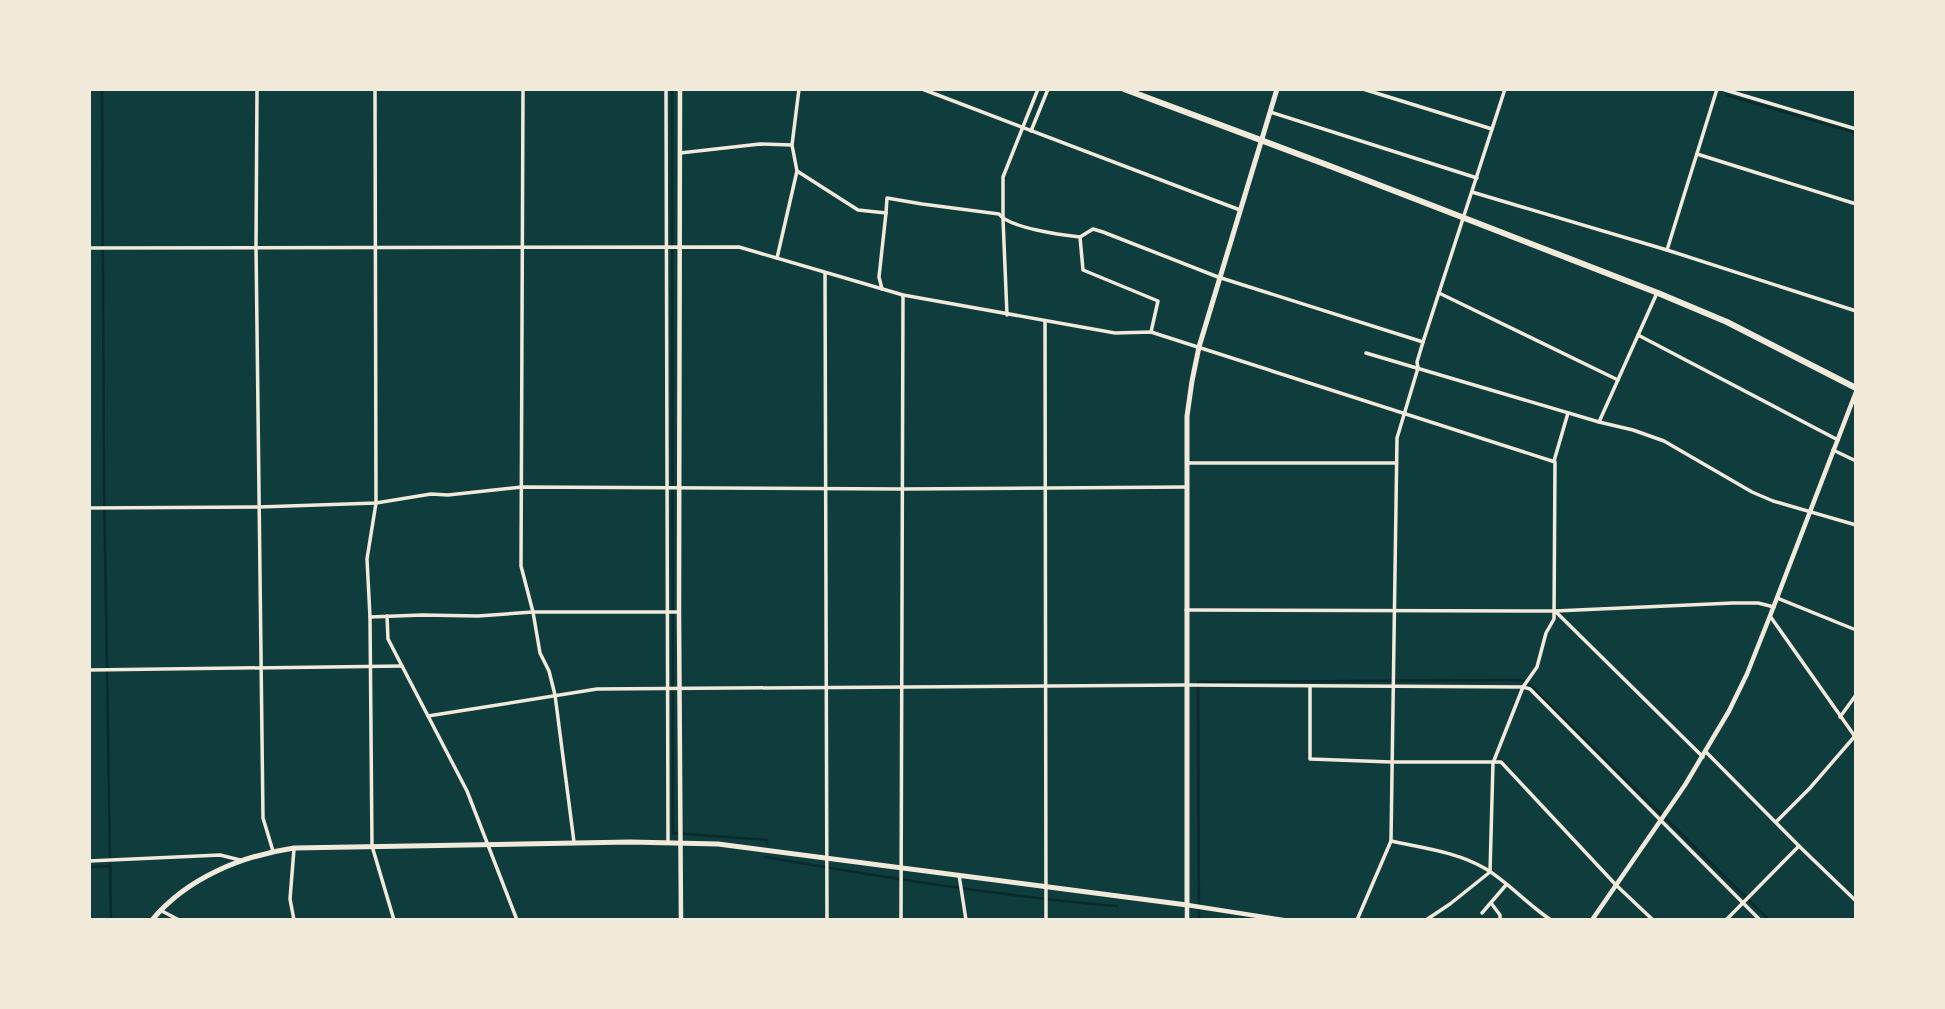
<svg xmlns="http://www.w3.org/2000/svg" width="1945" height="1009" font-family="'PT Serif',serif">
  <rect width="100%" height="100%" fill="#0f3d3e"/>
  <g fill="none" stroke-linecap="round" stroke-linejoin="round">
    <g stroke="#0a2a2b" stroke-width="2.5">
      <path d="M102,89L104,483L111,920"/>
      <path d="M672,89L673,833L767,840V844"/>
      <path d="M1706,89L1710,90"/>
      <path d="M1726,95L1856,133"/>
      <path d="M765,857C882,877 999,896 1117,906"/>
      <path d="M89,867L110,866"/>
      <path d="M1199,920L1198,682L1521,680L1530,685L1769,920"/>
    </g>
    <g stroke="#f1e9da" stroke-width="3.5">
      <path d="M257,89L256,247L263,818L273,851"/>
      <path d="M375,89L376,503L367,559L370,617L372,846L394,920"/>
      <path d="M523,89L521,566L533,612L540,653L549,671L555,695L574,842"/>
      <path d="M666,89L668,842"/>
      <path d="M922,89L1240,210"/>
      <path d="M1363,89L1492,129"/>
      <path d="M1722,89L1856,129"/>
      <path d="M1270,112L1477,178"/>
      <path d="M1031,131L1048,89"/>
      <path d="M680,153L760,144L792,145"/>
      <path d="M1697,154L1856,204"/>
      <path d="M797,171L858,210L886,213L887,198L922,204L999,214C1009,228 1062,235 1080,237L1083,270L1158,301L1151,332"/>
      <path d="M1472,192L1667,250L1856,311"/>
      <path d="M1080,237L1093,229L1103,232L1218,277L1423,342"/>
      <path d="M89,248L739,247L903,295L1115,333L1151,332L1555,462L1554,619L1546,633L1537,667L1523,687L1493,763L1490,872L1450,904L1426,920"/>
      <path d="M1667,250L1717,89"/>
      <path d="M777,258L797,171L792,145L799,89"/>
      <path d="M825,273L827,920"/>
      <path d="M882,289L879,277L886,213"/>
      <path d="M1439,293L1618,380"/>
      <path d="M1007,315L1003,219V177L1038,89"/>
      <path d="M1045,321L1046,920"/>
      <path d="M1638,335L1838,440"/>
      <path d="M1366,353L1599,422L1633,430L1664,441L1752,492L1773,501L1856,525"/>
      <path d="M1599,422L1657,293"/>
      <path d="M1833,450L1856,461"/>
      <path d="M1554,461L1568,413"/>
      <path d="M1187,463H1396"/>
      <path d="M89,508L259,507L376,503L431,494L448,495L522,487L902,489L1187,487"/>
      <path d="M1777,598L1856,630"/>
      <path d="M1186,610L1555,611L1733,603H1758L1774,607"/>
      <path d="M1555,611L1703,757"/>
      <path d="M387,616L388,639L467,791L517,920"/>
      <path d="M1770,616L1856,738"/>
      <path d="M370,617L422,615L478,616L533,612H679"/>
      <path d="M89,670L402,666"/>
      <path d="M1310,686V759L1391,762H1501L1616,885L1653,920"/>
      <path d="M428,716L597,689L1187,685L1523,687L1530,689L1760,920"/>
      <path d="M1840,717L1856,695"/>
      <path d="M1706,752L1799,846L1856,901"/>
      <path d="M1776,822L1810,788L1855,736"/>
      <path d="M1391,841C1423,848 1458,852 1486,869C1509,883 1528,905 1551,920"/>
      <path d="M89,861L220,855L240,860"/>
      <path d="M959,875L966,920"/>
      <path d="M1491,903L1500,915V920"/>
      <path d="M160,910L179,920"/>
      <path d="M1482,913L1506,885"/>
      <path d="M294,920L290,899L294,849"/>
      <path d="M901,920L903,295"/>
      <path d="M1357,920L1391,841L1397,438L1418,368L1417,362L1423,342L1505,89"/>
      <path d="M1726,920L1799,846"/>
    </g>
    <g stroke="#f1e9da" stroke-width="4.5">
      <path d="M680,89L679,612L681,920"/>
      <path d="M1187,920V905L1283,920"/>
      <path d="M1592,920L1685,785L1729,711L1747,674L1770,616L1856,392"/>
    </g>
    <path stroke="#f1e9da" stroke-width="5" d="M152,920C187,878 241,856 294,848L630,842L718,844L1187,905V416L1192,381L1199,347L1277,89"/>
    <path stroke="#f1e9da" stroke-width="6" d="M1124,89L1330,166L1658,293L1727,322L1856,388"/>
  </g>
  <rect width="1945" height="1009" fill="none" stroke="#f1e9da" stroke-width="182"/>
</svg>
